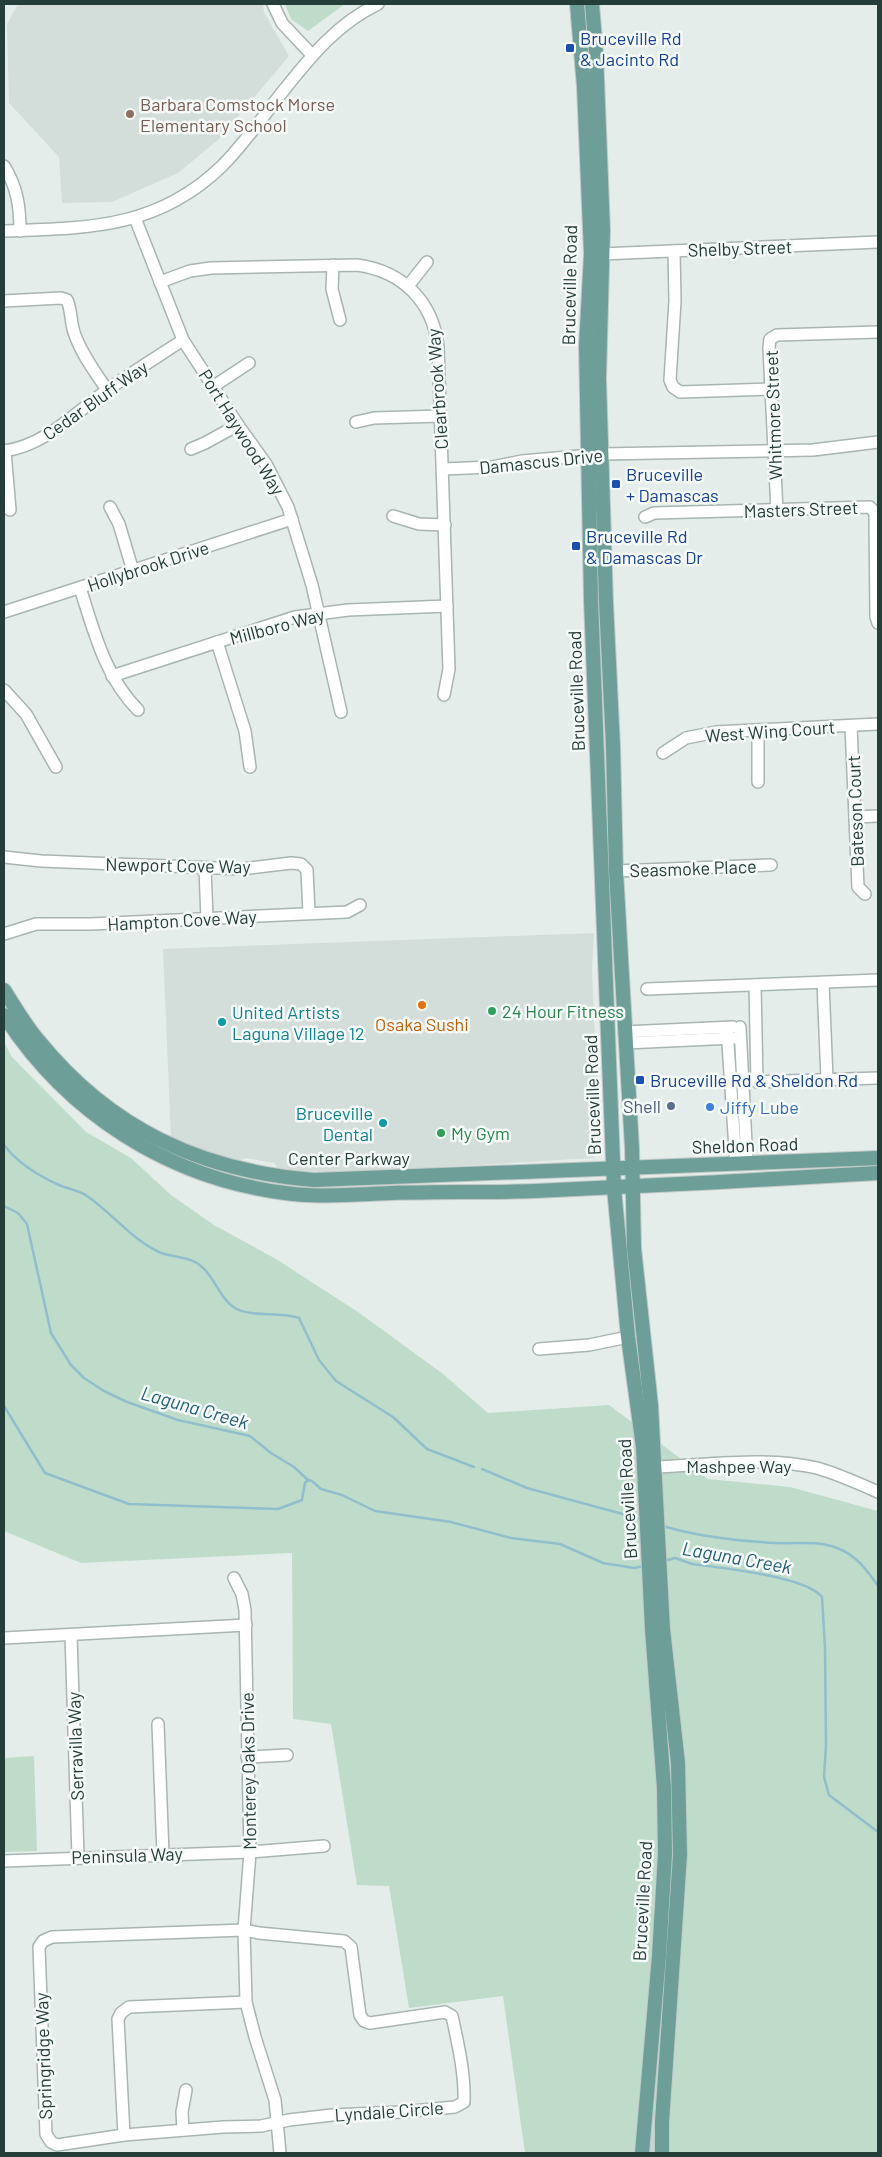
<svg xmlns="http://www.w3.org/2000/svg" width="882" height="2157" font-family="Barlow,sans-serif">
  <rect width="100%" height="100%" fill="#e5edea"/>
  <g fill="#d3ddd9">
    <path d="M18,4H263L264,12L289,56L219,139L178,173L112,202L62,203L59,157L9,103L7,24Z"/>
    <path d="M594,933L592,971L600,1149L593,1158L425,1168L330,1172L288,1171L278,1168L274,1163L246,1158L238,1161L194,1148L171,1137L163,949Z"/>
  </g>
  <g fill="#bfdcca">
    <path d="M285,4H345L308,31L291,19Z"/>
    <path d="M4,1042L12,1057L86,1132L131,1158L171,1195L214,1225L276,1259L358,1312L443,1374L488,1413L609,1405L708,1479L790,1487L878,1511V2153H525L503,1996L409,2008L389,1886L357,1885L331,1724L293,1719L292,1553L81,1563L4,1531Z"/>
    <path d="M34,1756L37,1851L4,1852V1758Z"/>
  </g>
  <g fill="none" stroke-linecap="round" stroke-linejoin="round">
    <g stroke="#91becd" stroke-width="2.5">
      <path d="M4,1145C17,1162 39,1176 59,1185C68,1189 79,1190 87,1196C112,1213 131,1239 159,1252C172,1258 191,1256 202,1267C214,1277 221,1300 235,1308C252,1318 280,1311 299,1318L319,1360L336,1381L393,1417L427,1449L474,1467"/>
      <path d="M4,1206L18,1213L27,1224L51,1333L71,1365L84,1378L104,1391L127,1402L178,1420L250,1436L271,1453L294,1467L308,1480"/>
      <path d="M4,1406L45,1473L129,1504L278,1509L302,1500L305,1483L308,1480L312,1481L321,1489L342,1495L375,1511L451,1522L511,1538L560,1544L603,1563L634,1568L644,1566"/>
      <path d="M482,1469L527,1488L641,1519"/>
      <path d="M663,1526C699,1537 738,1541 776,1543C797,1544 817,1540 837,1548C856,1555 867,1570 878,1586"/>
      <path d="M664,1561L675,1558L692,1564C721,1568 805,1576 822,1597L825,1647L826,1745L824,1777L829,1795L878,1832"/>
    </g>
    <defs>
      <g id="minor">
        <path d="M273,4L282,23L312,55"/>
        <path d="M4,166C17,187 20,206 20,231"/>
        <path d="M135,218L183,340L238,425L266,464L288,507L312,585L341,712"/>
        <path d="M4,231C88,228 157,229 222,166C245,143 264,115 284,90C311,56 338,23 378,4"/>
        <path d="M674,251L675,301L670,380L673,387L680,392L771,389"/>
        <path d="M602,254L878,242"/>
        <path d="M333,265L332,289L340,320"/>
        <path d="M160,282L190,271L211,268L357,265C402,271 433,301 438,347L449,669L444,695"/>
        <path d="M408,286L427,262"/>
        <path d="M4,301L61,298L67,300C72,311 70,323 75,335C82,355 96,373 107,390"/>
        <path d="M214,386L249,363"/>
        <path d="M356,422L374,418L441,416"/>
        <path d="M191,449L205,443L238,425"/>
        <path d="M4,451C44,446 74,414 106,391C131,373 157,357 183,340"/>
        <path d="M5,451L10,510"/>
        <path d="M443,469L492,467L522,461L602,454L813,450L878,442"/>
        <path d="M110,507L119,524L133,571"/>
        <path d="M777,511L769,348L770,339L777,335L878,332"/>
        <path d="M393,516L419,524L445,525"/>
        <path d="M645,517L654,513L870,507L875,513V518L876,617L878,623"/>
        <path d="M80,588C94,631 105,677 138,710"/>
        <path d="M4,612L292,519"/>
        <path d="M217,642L245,731L250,767"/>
        <path d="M112,676L295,617L348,610L447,606"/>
        <path d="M4,690L26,714L56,767"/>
        <path d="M851,726L858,887L865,894"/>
        <path d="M663,753L686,738L716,732L878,724"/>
        <path d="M758,782V730"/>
        <path d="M855,817L878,816"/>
        <path d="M4,857L41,861L242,869L291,863L301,864L307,870L309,913"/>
        <path d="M205,868L207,919"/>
        <path d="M616,871L771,865"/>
        <path d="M4,934L36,924H91L347,912L360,905"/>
        <path d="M823,983L827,1079"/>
        <path d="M755,985L757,1082L878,1078"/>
        <path d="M647,989L878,980"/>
        <path d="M740,1027L747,1163"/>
        <path d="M727,1028L736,1164"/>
        <path d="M624,1032L733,1027"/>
        <path d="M625,1043L734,1038"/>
        <path d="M539,1349L589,1345L628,1337"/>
        <path d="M655,1467C708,1465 765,1456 817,1468C838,1474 858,1483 878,1492"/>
        <path d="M234,1578L242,1594L245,1610L250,1852L244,1930L246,2002L255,2037L275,2100L280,2153"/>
        <path d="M71,1635L78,1857"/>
        <path d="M4,1638L246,1625"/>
        <path d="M158,1724L163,1854"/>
        <path d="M247,1757L287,1755"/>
        <path d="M4,1861L250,1852L324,1846"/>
        <path d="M244,1930L259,1933L344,1941L351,1947L360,2015L364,2021L370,2023L445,2012L452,2016C458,2044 465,2073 464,2102L455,2107L402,2112L332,2115L289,2120L261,2126L223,2127L124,2135L57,2145L51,2142L46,2134L39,1947L43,1941L52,1937Z"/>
        <path d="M183,2130L182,2112L186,2090"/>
        <path d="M124,2135L118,2019L121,2013L129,2007L246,2002"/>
      </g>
      <g id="major">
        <path d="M577,4L584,87L591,254L586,346L591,601L614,1188L628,1337L643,1447L652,1629L664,1788L665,1854L659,1956L642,2153"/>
        <path d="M592,4L596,53L603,230L599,379L606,602L613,745L616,871L632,1148L634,1248L651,1405L663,1629L678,1763L680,1855L662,2122V2153"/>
        <path d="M4,990C15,1007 25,1025 38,1040C110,1129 201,1171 314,1180L878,1158"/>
        <path d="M4,1015C67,1113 168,1178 285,1193C313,1197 341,1195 370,1194C425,1191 480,1193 535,1191C649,1186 764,1180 878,1173"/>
      </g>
    </defs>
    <use href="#minor" stroke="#a8b5b2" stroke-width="14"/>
    <use href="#major" stroke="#c2c9c8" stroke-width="16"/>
    <use href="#minor" stroke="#fff" stroke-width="11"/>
    <use href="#major" stroke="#6d9f98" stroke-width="14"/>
  </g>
  <g fill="#1a4fb4" stroke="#f5f9f8" stroke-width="2">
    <rect x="565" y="43" width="10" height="10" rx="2.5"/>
    <rect x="611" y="479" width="10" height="10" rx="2.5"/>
    <rect x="571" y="541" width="10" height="10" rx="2.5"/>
    <rect x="635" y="1075" width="10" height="10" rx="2.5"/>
  </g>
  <circle fill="#8d6e63" stroke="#f5f9f8" stroke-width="2" cx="130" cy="114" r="5"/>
  <circle fill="#e8710a" stroke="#f5f9f8" stroke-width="2" cx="422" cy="1005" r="5"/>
  <g fill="#2e9e5b" stroke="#f5f9f8" stroke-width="2">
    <circle cx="492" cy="1011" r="5"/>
    <circle cx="441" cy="1133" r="5"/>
  </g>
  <g fill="#0f9aa8" stroke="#f5f9f8" stroke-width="2">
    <circle cx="222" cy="1022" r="5"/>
    <circle cx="383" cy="1123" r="5"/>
  </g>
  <circle fill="#5c6f8a" stroke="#f5f9f8" stroke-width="2" cx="671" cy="1106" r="5"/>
  <circle fill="#3f7fe0" stroke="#f5f9f8" stroke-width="2" cx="710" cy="1107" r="5"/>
  <g text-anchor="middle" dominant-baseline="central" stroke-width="5" stroke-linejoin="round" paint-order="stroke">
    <g font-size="18" fill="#164399" stroke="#f5f9f8" text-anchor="start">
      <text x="580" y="38">Bruceville Rd<tspan x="580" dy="21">&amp; Jacinto Rd</tspan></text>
      <text x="626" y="474">Bruceville<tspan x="626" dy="21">+ Damascas</tspan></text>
      <text x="586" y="536">Bruceville Rd<tspan x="586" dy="21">&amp; Damascas Dr</tspan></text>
      <text x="650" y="1080">Bruceville Rd &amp; Sheldon Rd</text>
    </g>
    <g font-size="18" fill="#785e54" stroke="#f5f9f8" text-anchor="start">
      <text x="140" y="104">Barbara Comstock Morse<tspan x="140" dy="21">Elementary School</tspan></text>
    </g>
    <g font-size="18" fill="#253e3a" stroke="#f5f9f8">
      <text transform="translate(740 248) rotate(-2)">Shelby Street</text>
      <text transform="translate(569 285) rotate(-89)">Bruceville Road</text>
      <text transform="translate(437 389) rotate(-94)">Clearbrook Way</text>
      <text transform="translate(95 400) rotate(-35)">Cedar Bluff Way</text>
      <text transform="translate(773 415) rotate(-92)">Whitmore Street</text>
      <text transform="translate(242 432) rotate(58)">Port Haywood Way</text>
      <text transform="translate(541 461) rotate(-6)">Damascus Drive</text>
      <text transform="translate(801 509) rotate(-2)">Masters Street</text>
      <text transform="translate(148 566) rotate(-18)">Hollybrook Drive</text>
      <text transform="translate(277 626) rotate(-15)">Millboro Way</text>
      <text transform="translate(576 691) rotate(-92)">Bruceville Road</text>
      <text transform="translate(770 731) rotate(-4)">West Wing Court</text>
      <text transform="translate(855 811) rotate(-92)">Bateson Court</text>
      <text transform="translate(178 865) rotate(1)">Newport Cove Way</text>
      <text transform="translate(693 868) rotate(-2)">Seasmoke Place</text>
      <text transform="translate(182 920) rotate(-3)">Hampton Cove Way</text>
      <text transform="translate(592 1095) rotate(-92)">Bruceville Road</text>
      <text transform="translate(745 1145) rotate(-2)">Sheldon Road</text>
      <text x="349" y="1158">Center Parkway</text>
      <text x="739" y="1466">Mashpee Way</text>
      <text transform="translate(627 1499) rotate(-93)">Bruceville Road</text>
      <text transform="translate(75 1746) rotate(-92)">Serravilla Way</text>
      <text transform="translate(248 1771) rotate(-91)">Monterey Oaks Drive</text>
      <text transform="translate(127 1855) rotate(-2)">Peninsula Way</text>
      <text transform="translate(642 1901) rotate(-87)">Bruceville Road</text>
      <text transform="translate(43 2056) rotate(-92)">Springridge Way</text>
      <text transform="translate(389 2111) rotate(-4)">Lyndale Circle</text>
    </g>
    <g font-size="18" fill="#27864d" stroke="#f5f9f8" text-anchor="start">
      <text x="502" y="1011">24 Hour Fitness</text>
      <text x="451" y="1133">My Gym</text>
    </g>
    <g font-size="18" fill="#0d838f" stroke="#f5f9f8" text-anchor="start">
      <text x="232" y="1012">United Artists<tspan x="232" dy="21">Laguna Village 12</tspan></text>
      <text x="373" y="1113" text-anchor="end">Bruceville<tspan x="373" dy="21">Dental</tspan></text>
    </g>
    <g font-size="18" fill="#c56008" stroke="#f5f9f8">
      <text x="422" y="1024">Osaka Sushi</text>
    </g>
    <g font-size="18" fill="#4e5e75" stroke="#f5f9f8" text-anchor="end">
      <text x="661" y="1106">Shell</text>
    </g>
    <g font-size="18" fill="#366cbe" stroke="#f5f9f8" text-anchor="start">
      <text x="720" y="1107">Jiffy Lube</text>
    </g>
    <g font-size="19" font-style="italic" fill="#235f75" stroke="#f5f9f8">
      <text transform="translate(195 1407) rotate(16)">Laguna Creek</text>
      <text transform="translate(737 1557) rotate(10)">Laguna Creek</text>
    </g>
  </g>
  <rect width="882" height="2157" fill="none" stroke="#253e3a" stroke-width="10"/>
</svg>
